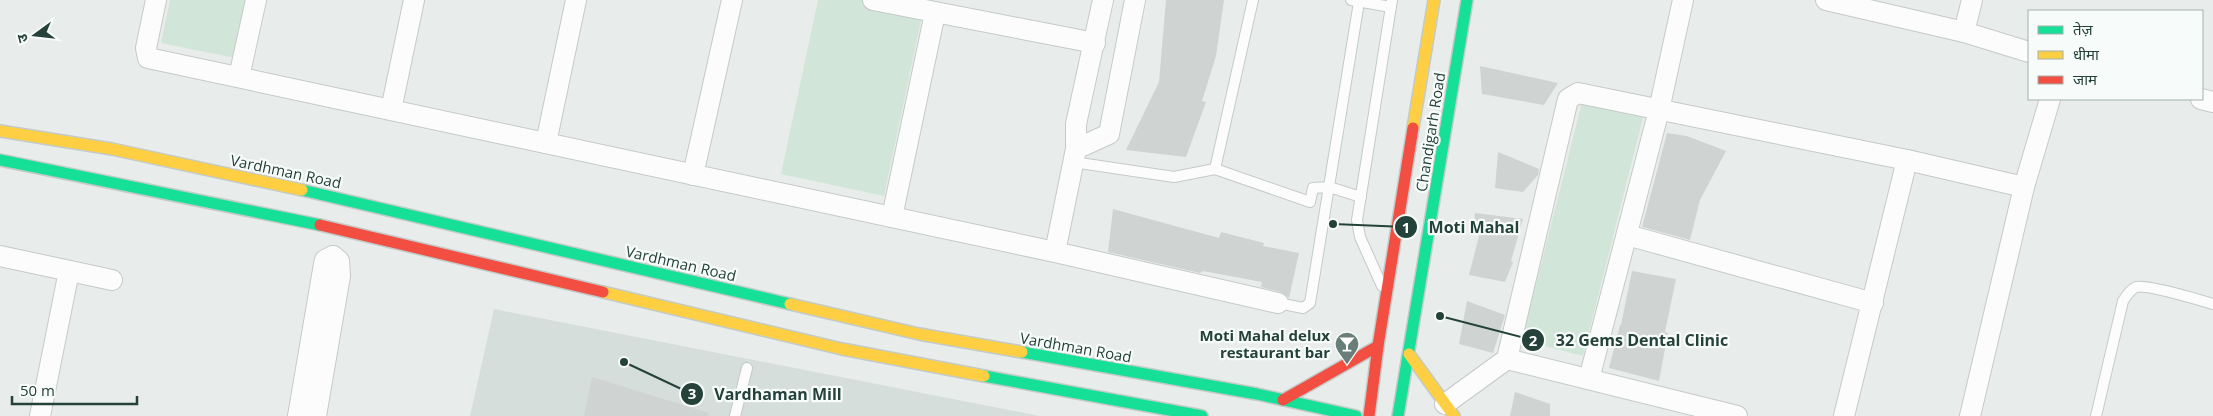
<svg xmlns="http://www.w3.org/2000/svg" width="2213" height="416" font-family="'Open Sans','Noto Sans Devanagari',sans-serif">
  <rect width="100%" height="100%" fill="#e8edeb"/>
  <path fill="#d6dedb" d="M494,309L1040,416H470Z"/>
  <g fill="#d1e6d8">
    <path d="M170,0H257L245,60L161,43Z"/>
    <path d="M818,0H870L923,11L884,196L781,174Z"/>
    <path d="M1584,94L1645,110L1583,356L1522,340Z"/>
  </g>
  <g fill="#cfd4d2">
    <path d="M1166,0H1224L1216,56L1202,101L1206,102L1186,157L1126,150L1159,82Z"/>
    <path d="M1480,66L1558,83L1544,105L1482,94Z"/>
    <path d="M1667,133L1687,136L1726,151L1700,200L1690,240L1642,227Z"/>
    <path d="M1498,152L1539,169L1538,175L1523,192L1495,188Z"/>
    <path d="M1113,209L1219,238L1221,232L1264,243L1263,246L1299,253L1289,298L1281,292L1261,287L1262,282L1203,271L1200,273L1108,252Z"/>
    <path d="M1475,213L1523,219L1511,261L1513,262L1505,282L1469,275L1480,232L1473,230Z"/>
    <path d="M1632,271L1676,279L1665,332L1668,333L1659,381L1609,368L1620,325H1621Z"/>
    <path d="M1467,301L1505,315L1493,353L1459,344Z"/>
    <path d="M592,377L709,413L708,416H584Z"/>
    <path d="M1515,392L1550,404V416H1510Z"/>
  </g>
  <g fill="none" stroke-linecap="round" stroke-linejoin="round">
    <defs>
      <g id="lane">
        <path d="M1253,0L1215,169L1310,202L1313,188L1329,187L1361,197"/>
        <path d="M1351,0L1391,7"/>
        <path d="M1073,162L1174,177L1215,169"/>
        <path d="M1382,286L1360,237L1357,220L1392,0"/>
        <path d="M1278,303L1303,308L1310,303L1359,2"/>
        <path d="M735,416L747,368"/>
        <path d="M2096,416L2123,301C2126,296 2130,290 2136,287C2146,284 2200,300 2213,304"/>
      </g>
      <g id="street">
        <path d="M156,0L146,48L148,58L1055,252L1278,303"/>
        <path d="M873,0L1095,43"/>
        <path d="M1826,0L1964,32L2029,52"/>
        <path d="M1964,32L1972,0"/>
        <path d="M239,77L256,0"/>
        <path d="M2201,99L2213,102"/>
        <path d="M391,110L414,0"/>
        <path d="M546,143L576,0"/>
        <path d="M1076,149L1109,134L1135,0"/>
        <path d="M693,175L732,0"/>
        <path d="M892,217L935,13"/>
        <path d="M1627,235L1873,303"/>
        <path d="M1055,252L1076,149V124L1103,0"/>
        <path d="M0,256L112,280"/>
        <path d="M1507,359L1737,416"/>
        <path d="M1589,379L1659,110L1683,0"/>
        <path d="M1445,404L1507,359L1568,99L1578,93L1907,160L2024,187"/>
        <path d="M40,416L69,271"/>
        <path d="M298,416L324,264L325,260L333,256"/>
        <path d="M316,416L340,276L339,261L333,256"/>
        <path d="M1844,416L1907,160"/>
        <path d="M1970,416L2024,187L2050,99"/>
      </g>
      <g id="fast">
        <path d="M0,160L320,225"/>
        <path d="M302,190L790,304"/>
        <path d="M1022,352L1257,394L1356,416"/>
        <path d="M984,376L1202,416"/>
        <path d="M1398,416L1467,0"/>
      </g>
      <g id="slow">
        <path d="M1413,128L1434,0"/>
        <path d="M0,131L112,149L302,190"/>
        <path d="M603,292L842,349L984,376"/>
        <path d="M790,304L919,334L1022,352"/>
        <path d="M1409,354L1454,416"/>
      </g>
      <g id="jam">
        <path d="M320,225L603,292"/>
        <path d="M1283,400L1378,346"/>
        <path d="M1369,416L1378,346L1413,128"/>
      </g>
    </defs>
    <use href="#lane" stroke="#c5cac8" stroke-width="12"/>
    <use href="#street" stroke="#c5cac8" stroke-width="22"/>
    <use href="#fast" stroke="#c3cbc8" stroke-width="14"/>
    <use href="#slow" stroke="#c3cbc8" stroke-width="14"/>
    <use href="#jam" stroke="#c3cbc8" stroke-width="14"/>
    <use href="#lane" stroke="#fcfcfc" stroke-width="10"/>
    <use href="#street" stroke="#fcfcfc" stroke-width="20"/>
    <use href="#fast" stroke="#16e098" stroke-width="11"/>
    <use href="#slow" stroke="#ffcf43" stroke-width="11"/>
    <use href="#jam" stroke="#f24e42" stroke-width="11"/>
  </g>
  <defs>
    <symbol id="bar-pin" viewBox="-11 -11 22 30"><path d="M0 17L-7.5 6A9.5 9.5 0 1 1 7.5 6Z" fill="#697e78" stroke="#f7fbf9"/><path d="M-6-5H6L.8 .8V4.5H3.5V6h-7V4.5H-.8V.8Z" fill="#fff"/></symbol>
  </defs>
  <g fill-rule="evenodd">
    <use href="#bar-pin" x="1333" y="330" width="28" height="38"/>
  </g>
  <g text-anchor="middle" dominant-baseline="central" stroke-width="4.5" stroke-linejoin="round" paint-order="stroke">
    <g font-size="15" fill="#24423a" stroke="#f7fbf9">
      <text transform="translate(1430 132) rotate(-81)">Chandigarh Road</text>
      <text transform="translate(286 171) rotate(12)">Vardhman Road</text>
      <text transform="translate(681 263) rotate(13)">Vardhman Road</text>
      <text transform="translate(1076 347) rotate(10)">Vardhman Road</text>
    </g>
    <g font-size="15" font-weight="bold" fill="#24423a" stroke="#f7fbf9" text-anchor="end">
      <text x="1330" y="335">Moti Mahal delux<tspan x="1330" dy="17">restaurant bar</tspan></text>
    </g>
  </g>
  <path fill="none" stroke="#24423a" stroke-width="2" d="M1333 224L1406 227M1440 316L1533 340M624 362L692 394"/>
  <g fill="#24423a" stroke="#f7fbf9" stroke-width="2">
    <circle cx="1333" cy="224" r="5"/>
    <circle cx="1440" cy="316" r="5"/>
    <circle cx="624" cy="362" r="5"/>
    <circle cx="1406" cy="227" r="12"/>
    <circle cx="1533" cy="340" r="12"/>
    <circle cx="692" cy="394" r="12"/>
  </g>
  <g font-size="15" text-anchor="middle" font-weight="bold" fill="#fff">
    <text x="1406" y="233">1</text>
    <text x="1533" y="346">2</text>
    <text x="692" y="399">3</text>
  </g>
  <g font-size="16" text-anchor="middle" font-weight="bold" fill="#24423a" stroke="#f7fbf9" stroke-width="4.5" stroke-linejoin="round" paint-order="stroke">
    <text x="1474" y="233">Moti Mahal</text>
    <text x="1642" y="346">32 Gems Dental Clinic</text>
    <text x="778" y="400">Vardhaman Mill</text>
  </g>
  <rect x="2028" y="10" width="175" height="90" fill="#f7fbf9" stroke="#a3b1ad"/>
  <rect x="2038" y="26" width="25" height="8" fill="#16e098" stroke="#a3b1ad"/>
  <text x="2073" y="35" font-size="15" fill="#24423a">तेज़</text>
  <rect x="2038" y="51" width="25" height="8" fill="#ffcf43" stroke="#a3b1ad"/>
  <text x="2073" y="60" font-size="15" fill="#24423a">धीमा</text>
  <rect x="2038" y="76" width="25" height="8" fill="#f24e42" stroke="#a3b1ad"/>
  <text x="2073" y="85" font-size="15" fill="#24423a">जाम</text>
  <g transform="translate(35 35) rotate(255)" stroke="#f7fbf9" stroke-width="4" paint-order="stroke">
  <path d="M0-4L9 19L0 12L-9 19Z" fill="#24423a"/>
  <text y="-8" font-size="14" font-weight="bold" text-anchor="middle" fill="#24423a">उ</text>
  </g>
  <path d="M12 396v8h125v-8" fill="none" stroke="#24423a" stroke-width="2.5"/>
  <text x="20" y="396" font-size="15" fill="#24423a" stroke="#f7fbf9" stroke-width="4" paint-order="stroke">50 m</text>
</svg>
